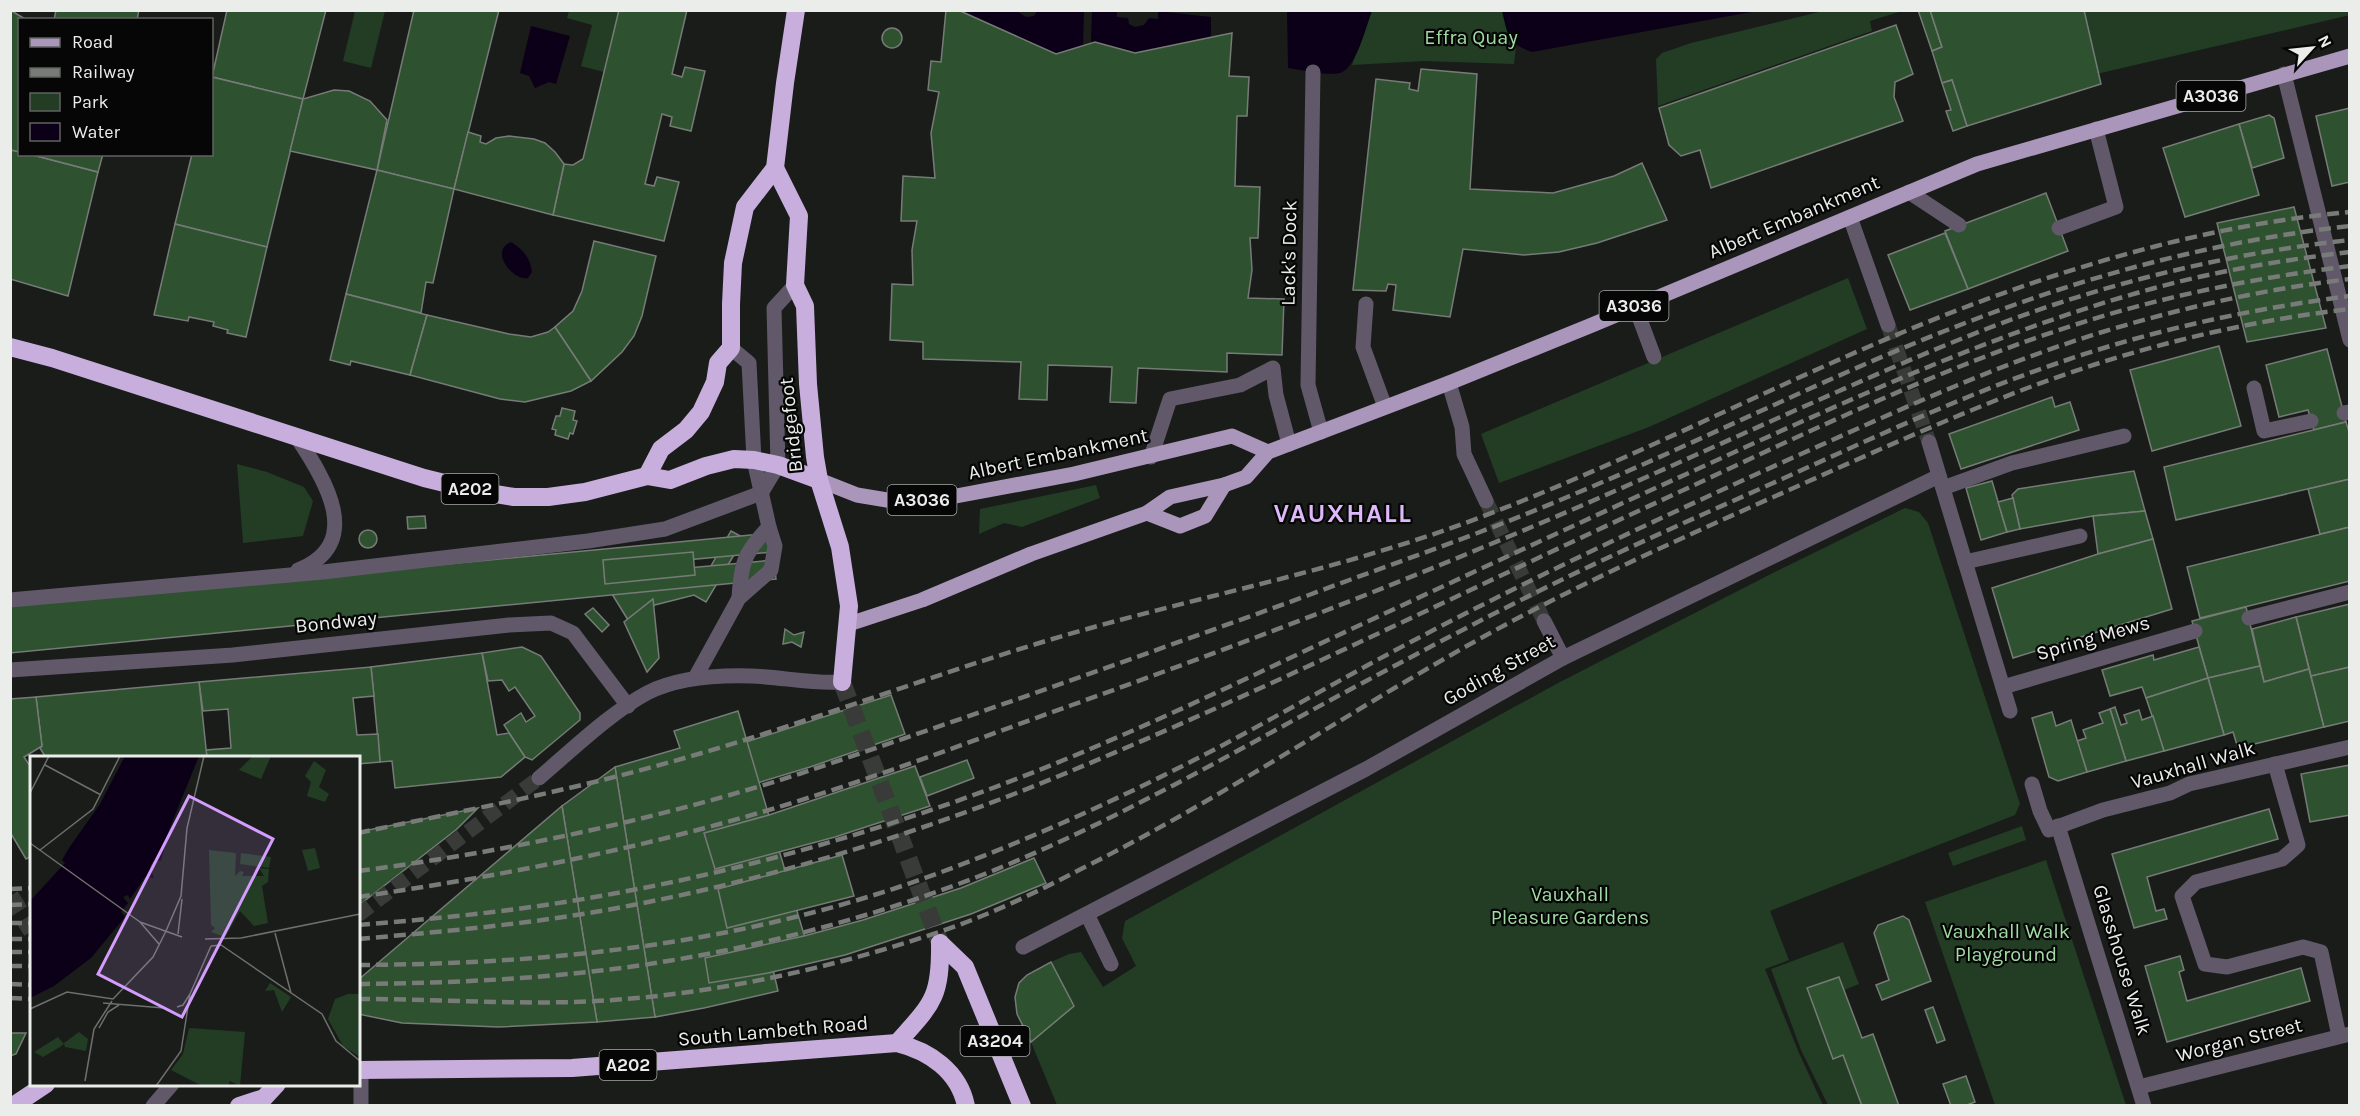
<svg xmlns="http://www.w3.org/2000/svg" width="2360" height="1116" font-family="Karla,sans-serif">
  <rect width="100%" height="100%" fill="#191c19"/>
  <g fill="#223d24">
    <path d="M2349,10L2350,15L2092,75L2083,11Z"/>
    <path d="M355,11H385L371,68L343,61Z"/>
    <path d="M569,11H619L604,72L581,66L592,25L567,18Z"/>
    <path d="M1372,11H1502L1508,33L1516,46L1514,64L1424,61L1352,65Z"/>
    <path d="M1823,11H1902L1870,21L1872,31L1658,106L1656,59L1662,53L1691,43Z"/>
    <path d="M1848,278L1867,329L1649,427L1499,483L1481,434Z"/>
    <path d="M237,464L267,472L304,487L313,501L303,536L243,543Z"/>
    <path d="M1096,485L1100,498L1022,527L1004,523L979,534L980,509Z"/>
    <path d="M1905,508L1919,512L1928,523L2020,804L2015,815L1770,911L1789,960L1765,969L1799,1053L1823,1105H1057L1031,1042L1074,1006L1051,962L1069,954L1081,952L1103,987L1136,966L1122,938L1125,921L1558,683L1769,575Z"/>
    <path d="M2022,826L2026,840L1953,866L1948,853Z"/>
    <path d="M2046,860L2126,1105H1995L1925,902Z"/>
    <path d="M1843,942L1859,984L1844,990L1839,977L1807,989L1832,1058L1843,1055L1862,1105H1828L1801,1050L1771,969Z"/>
  </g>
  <g fill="#0c0018">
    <path d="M961,10L1017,11L1026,17L1034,16L1037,11H1084L1083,46L1056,54Z"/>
    <path d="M1092,11H1117V17L1128,18L1129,24L1135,27L1144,25L1149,18L1158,19V11L1211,17V37L1135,53L1095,42L1091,43Z"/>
    <path d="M1287,11H1372C1366,26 1356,69 1340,73C1327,76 1302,70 1288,68Z"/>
    <path d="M1502,11V10L1757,11L1532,52C1507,43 1508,35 1502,11Z"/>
    <path d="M531,26L570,36L556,84L549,82L535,88L529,76L520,73Z"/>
    <path d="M511,242C524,250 530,258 532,272L528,278C512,281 489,250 511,242Z"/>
  </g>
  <g fill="#2e5230" stroke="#777b77" stroke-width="1.5">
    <path d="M10,10L27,20H20V152L10,150Z"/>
    <path d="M56,10H139L137,20H54Z"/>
    <path d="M227,10H326L303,99L212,77Z"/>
    <path d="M414,10H499L454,189L377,170Z"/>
    <path d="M619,10H687L672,74L682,77L685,67L705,71L691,131L670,126L672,117L662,114L645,184L654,186L657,177L679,182L664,241L553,215L564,164L573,165L583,159Z"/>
    <path d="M946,10H958L1056,54L1095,42L1135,53L1232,33L1229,76L1249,77L1247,116H1237L1235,186L1260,187L1258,238H1250L1252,270L1248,298L1284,299L1282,355L1227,353V372L1138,368L1136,403L1110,402L1112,367L1048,365L1047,400L1019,399L1021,362L923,359V342L890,340L892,284L913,285L912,250L917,221H901L903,176L935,178L931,133L939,92L928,90L931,61L941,62Z"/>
    <path d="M1918,10H1930L1942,47L1932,51Z"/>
    <path d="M1930,10H2084L2101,84L1967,126L1952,80L1942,83L1932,51L1942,47Z"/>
    <path d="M1896,25L1913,74L1895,82L1894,97L1903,121L1711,188L1700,150L1681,156L1669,145L1659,108Z"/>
    <circle cx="892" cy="38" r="10"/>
    <path d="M1421,69L1477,74L1470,189L1553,193L1614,176L1642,163L1667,220L1597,243L1559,252L1524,255L1463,249L1450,317L1393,310L1396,285L1388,284L1386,291L1353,290L1376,79L1410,83L1409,89L1418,91Z"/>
    <path d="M212,77L303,99L267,247L175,224L192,154H212Z"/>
    <path d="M1952,80L1967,126L1953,131L1946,111L1951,110L1942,83Z"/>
    <path d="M334,90L349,91L370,101L387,120L377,170L290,151L303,99Z"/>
    <path d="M2350,108V182L2332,186L2316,116Z"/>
    <path d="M2269,115L2274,118L2284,158L2252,168L2239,124Z"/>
    <path d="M2239,124L2259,195L2185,217L2163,148Z"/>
    <path d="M468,132L481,136L480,142L486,144L496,138L509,136L534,139L545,143L555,152L564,164L553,215L454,189Z"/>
    <path d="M10,150L20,152V154H29L98,172L68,296L10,279Z"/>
    <path d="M29,154H103L98,172Z"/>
    <path d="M377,170L454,189L433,283L426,282L421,313L346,294Z"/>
    <path d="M2046,193L2068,251L1968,289L1945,231Z"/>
    <path d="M2294,207L2326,328L2247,342L2217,223Z"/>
    <path d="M175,224L267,247L246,337L227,333L228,330L213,326L214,322L189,317L188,321L154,315Z"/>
    <path d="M1945,233L1968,289L1910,310L1888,255Z"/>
    <path d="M594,241L656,256L642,316L634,336L622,352L591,381L555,327L573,311L582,291Z"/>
    <path d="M346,294L427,315L410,375L351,361L350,365L330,360Z"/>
    <path d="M427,315L509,334L531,337L548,332L555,327L591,381L571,391L525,402L500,399L410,375Z"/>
    <path d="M2219,346L2241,426L2152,451L2130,370Z"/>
    <path d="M2327,349L2346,422L2314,430L2308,410L2279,417L2266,365Z"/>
    <path d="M2052,397L2055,407L2070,402L2079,430L1961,469L1949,434Z"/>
    <path d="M562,408L575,411L573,420L577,421L573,434L570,433L568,439L555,435L556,430L552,429L556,416H560Z"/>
    <path d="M2346,422L2350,435V479L2176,520L2164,467Z"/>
    <path d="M2134,471L2145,511L2093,516L2020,529L2012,495L2018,489Z"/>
    <path d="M2350,479V527L2320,534L2308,489Z"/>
    <path d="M1992,481L2007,532L1981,540L1966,488Z"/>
    <path d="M2013,498L2020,529L2007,532L1998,502Z"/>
    <path d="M2145,511L2153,539L2098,554L2093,516Z"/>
    <path d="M425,516L426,528L408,529L407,517Z"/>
    <path d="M2350,527V581L2200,618L2187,567Z"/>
    <circle cx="368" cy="539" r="9"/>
    <path d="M731,531L744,538L706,602L694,595L647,607L633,628L612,594L700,585Z"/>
    <path d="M771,533L773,552L654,563L655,571L774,560L776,579L10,653V606Z"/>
    <path d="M2153,539L2172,609L2013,658L1992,588L2098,554Z"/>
    <path d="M693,552L695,575L605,584L603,560Z"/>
    <path d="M653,599L659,658L647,672L624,622Z"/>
    <path d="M2350,604V667L2311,676L2296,617Z"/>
    <path d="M2246,607L2260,666L2208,678L2192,621Z"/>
    <path d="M593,608L609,625L602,632L585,614Z"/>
    <path d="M2296,617L2309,669L2264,682L2252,629Z"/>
    <path d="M785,629L794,635L804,632L801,647L792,642L783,644Z"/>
    <path d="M522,647L541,656L580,713V720L532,760L525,757L504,725L521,713L526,722L535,716L515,687L509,691L502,680L488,681L482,653Z"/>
    <path d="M2199,647L2208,678L2146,698L2142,687L2110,696L2102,670L2153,655L2154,660Z"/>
    <path d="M482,653L497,735L509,733L525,757L501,777L395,788L392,761L380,762L371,667Z"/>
    <path d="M2260,666L2264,682L2309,669L2324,727L2238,748L2233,732L2224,735L2208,678Z"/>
    <path d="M371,667L374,696L353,698L357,735L378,734L380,762L358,764V758H207L206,750L231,748L228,709L203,711L199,682Z"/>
    <path d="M2350,667V721L2324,727L2311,676Z"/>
    <path d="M2208,678L2224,735L2164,751L2146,698Z"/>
    <path d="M199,682L207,758H46L40,748L42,746L36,697Z"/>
    <path d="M891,695L905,734L810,767L698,801L685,762Z"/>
    <path d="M36,697L42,746L24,757L32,769V856L26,859L10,832V699Z"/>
    <path d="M2115,707L2121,725L2127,723L2124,715L2139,710L2142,720L2153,716L2164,751L2126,761L2110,709Z"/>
    <path d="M2110,709L2126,761L2087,772L2077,741L2086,738L2083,730L2103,723L2099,713Z"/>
    <path d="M738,711L810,955L772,965L778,991L704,1008L655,1017L615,767L680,748L674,731Z"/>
    <path d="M2052,712L2056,726L2071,720L2087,772L2058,781L2049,777L2032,718Z"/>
    <path d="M967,760L974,778L927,796L920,777Z"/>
    <path d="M2350,765V815L2310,822L2301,774Z"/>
    <path d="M915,766L930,806L835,837L715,869L704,833L769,815Z"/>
    <path d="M615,767L655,1017L597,1022L562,806Z"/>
    <path d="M562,806L597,1022L498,1027L402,1023L358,1014V980Z"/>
    <path d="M478,808L457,829L358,906V832Z"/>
    <path d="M2269,809L2278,839L2147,877L2156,911L2164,909L2167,919L2134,928L2112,854Z"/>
    <path d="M842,855L854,896L727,928L718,889Z"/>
    <path d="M1034,858L1046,883L971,914L845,955L768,973L709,983L705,958L804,936L863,920L961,888Z"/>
    <path d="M1903,916L1909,920L1931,981L1882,1000L1876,985L1889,980L1874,933L1878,925Z"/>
    <path d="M2180,956L2184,970L2179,972L2187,1001L2301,968L2310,1001L2167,1042L2145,966Z"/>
    <path d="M1051,962L1074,1006L1031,1042L1017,1014L1015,997L1019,983L1027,975Z"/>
    <path d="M1839,977L1862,1038L1873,1034L1899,1106H1862L1843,1055L1833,1059L1807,988Z"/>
    <path d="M1933,1007L1945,1040L1937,1043L1925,1010Z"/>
    <path d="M10,1033H26L16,1054L10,1056Z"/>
    <path d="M1966,1076L1975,1102L1964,1106H1951L1943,1084Z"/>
  </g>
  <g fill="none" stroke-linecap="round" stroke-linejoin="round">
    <g stroke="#383b38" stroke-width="15" stroke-dasharray="15 8" stroke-linecap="butt">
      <path d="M1888,325L1929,442"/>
      <path d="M1486,501L1544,621"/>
      <path d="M358,915L539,778"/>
    </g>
    <g stroke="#383b38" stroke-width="18" stroke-dasharray="18 9" stroke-linecap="butt">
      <path d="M842,682L940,943"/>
      <path d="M10,896L32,931"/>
    </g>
    <g stroke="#61586a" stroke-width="15">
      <path d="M1313,72L1308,385L1321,432"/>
      <path d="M1909,192L1959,225"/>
      <path d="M2059,228L2116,207L2096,129"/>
      <path d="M1366,304L1363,347L1385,407"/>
      <path d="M1635,306L1654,357"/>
      <path d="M2254,388L2264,431L2311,421"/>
      <path d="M2344,413L2350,412"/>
      <path d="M298,439C325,479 365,544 298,570"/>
      <path d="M1151,457L1170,399L1240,385L1273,368L1276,395L1289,444"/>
      <path d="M1943,488L2012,463L2124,436"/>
      <path d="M1965,562L2080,536"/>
      <path d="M739,598C741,563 744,553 769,527"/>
      <path d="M10,600L323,572L588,541L665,529L761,493L778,465L774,308L795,285"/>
      <path d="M2249,618L2350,592"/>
      <path d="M10,670L233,655L509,625L551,623L573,633L628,706"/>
      <path d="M695,678L739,598L771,570L775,546L769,527L754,460L749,363L731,348"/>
      <path d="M2003,687L2195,631"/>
      <path d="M2275,764L2298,845L2282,859L2196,882L2182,896L2205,964L2227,967L2303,947L2321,952L2339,1036"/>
    </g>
    <g stroke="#61586a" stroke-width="15">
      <path d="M2284,74L2350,340"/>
      <path d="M1850,217L1888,325"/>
      <path d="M1449,383L1462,427L1464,454L1486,501"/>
      <path d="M1929,442L2010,711"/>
      <path d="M1544,621L1563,658"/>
      <path d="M539,778C571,751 610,713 647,693C678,677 717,675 751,676C782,677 811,684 842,682"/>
      <path d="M2032,784L2040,811L2049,830L2103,810L2170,793L2189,784L2350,747"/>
      <path d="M2058,826L2144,1106"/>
      <path d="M1087,914L1111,964"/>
      <path d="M1023,947L1366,769L1563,658L1939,476"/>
      <path d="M361,1069V1106"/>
      <path d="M2139,1087L2350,1034"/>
      <path d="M153,1106L172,1084"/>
    </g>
    <g stroke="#aa95bb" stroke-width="15">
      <path d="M819,480L857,495L899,502L956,496L1074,474L1232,436L1268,452"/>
      <path d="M1147,513L1180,526L1205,516L1224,485"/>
      <path d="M849,624L922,600L1031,554L1147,513L1170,497L1224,485L1246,477L1268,452L1449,383L1592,325L1977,164L2350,56"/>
    </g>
    <g stroke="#c7aedc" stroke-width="18">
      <path d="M775,168L799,216L795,285L805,306L808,384L815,457L819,480L840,547L849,606L842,682"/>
      <path d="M10,347L52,358L424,478L477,491L514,497H548L585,492L647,476L670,480L706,466L734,459L754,460L778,465L819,480"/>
      <path d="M647,476L661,449L686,430L701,412L715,382L718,363L731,348V304L733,263L745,207L775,168L785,83L796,10"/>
      <path d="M940,943L965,967L1022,1106"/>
      <path d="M897,1043C932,1004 941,998 940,943"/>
      <path d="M358,1070L572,1068L897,1043C929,1051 959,1071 966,1106"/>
      <path d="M13,1106L46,1084"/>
      <path d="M239,1106L264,1098L277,1084"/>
    </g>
    <g stroke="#787b78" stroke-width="4.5" stroke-dasharray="12 6" stroke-linecap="butt">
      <path d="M358,833C458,812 558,793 656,766C785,731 909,683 1036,644C1185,598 1335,573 1481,517C1645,455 1799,371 1963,308C2087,261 2217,224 2350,212"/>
      <path d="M358,871C506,852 660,819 802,773C972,716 1141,656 1309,595C1397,562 1486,532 1572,495C1709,438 1842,369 1981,317C2100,272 2223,240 2350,226"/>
      <path d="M10,889L32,888"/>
      <path d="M358,897C494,877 630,851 762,812C867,781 969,742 1072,705C1211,655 1350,603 1486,546C1591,503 1693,456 1796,410C1889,369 1983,326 2081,296C2168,269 2259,250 2350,240"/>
      <path d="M10,905L32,904"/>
      <path d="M10,923H32"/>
      <path d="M358,925C447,918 535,909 622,892C747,869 871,833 990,789C1100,748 1206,698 1311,648C1424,595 1536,543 1649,491C1813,417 1977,337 2151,289C2216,271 2283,260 2350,252"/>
      <path d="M10,939H32"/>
      <path d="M358,939C450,931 542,923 633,905C778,877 923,832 1059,776C1272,688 1479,584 1688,488C1818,427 1952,363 2090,320C2174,294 2262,277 2350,266"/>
      <path d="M10,952H32"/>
      <path d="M358,965C558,964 748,943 936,874C1026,841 1115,801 1200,757C1270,721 1337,681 1407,644C1533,577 1662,517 1792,458C1893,413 1993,366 2099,333C2181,308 2264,289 2350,279"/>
      <path d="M10,966H32"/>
      <path d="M10,984L32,985"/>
      <path d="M358,984C462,983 566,978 668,961C772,944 878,915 977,877C1113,824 1240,748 1368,680C1428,648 1488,616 1549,586C1626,548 1704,514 1782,479C1873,438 1964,395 2058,363C2152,330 2250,309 2350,296"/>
      <path d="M10,998L32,999"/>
      <path d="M358,999C430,999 502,1004 574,1002C698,998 824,971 942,931C989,915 1035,893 1079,870C1208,806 1327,726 1451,655C1560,592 1675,541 1789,490C1865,456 1940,422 2017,392C2123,351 2236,322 2350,309"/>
    </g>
  </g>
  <g text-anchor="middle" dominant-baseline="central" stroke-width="4.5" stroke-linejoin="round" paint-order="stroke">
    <g fill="#050605" stroke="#a6a8a6" stroke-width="1.5">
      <rect x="2176.5" y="81" width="69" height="30" rx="4.5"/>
      <rect x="1599.5" y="291" width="69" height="30" rx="4.5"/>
      <rect x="441.5" y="474" width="57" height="30" rx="4.5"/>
      <rect x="887.5" y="485" width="69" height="30" rx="4.5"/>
      <rect x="960.5" y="1026" width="69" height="30" rx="4.5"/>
      <rect x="599.5" y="1050" width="57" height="30" rx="4.5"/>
    </g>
    <g font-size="18" font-weight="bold" fill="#ebedeb">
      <text x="2211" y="96">A3036</text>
      <text x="1634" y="306">A3036</text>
      <text x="470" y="489">A202</text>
      <text x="922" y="500">A3036</text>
      <text x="995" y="1041">A3204</text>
      <text x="628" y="1065">A202</text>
    </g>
    <g font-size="20" fill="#a1dca4" stroke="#050605">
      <text x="1471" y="37">Effra Quay</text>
      <text x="1570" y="894">Vauxhall<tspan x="1570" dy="23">Pleasure Gardens</tspan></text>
      <text x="2006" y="931">Vauxhall Walk<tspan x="2006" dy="23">Playground</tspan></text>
    </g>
    <g font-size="20" fill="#ebedeb" stroke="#050605">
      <text transform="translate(1794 217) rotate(-23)">Albert Embankment</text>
      <text transform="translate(1289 253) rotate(-89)">Lack's Dock</text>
      <text transform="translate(791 425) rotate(-96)">Bridgefoot</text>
      <text transform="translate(1058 454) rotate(-12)">Albert Embankment</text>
      <text transform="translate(336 622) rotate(-6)">Bondway</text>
      <text transform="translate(2093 638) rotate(-16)">Spring Mews</text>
      <text transform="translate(1499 670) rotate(-29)">Goding Street</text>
      <text transform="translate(2193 765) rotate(-16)">Vauxhall Walk</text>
      <text transform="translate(2122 960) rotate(73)">Glasshouse Walk</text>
      <text transform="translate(773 1031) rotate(-5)">South Lambeth Road</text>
      <text transform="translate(2239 1040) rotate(-14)">Worgan Street</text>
    </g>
    <g font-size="26" font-weight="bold" letter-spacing="1.5" fill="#ddb8fb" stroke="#050605">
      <text x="1343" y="513">VAUXHALL</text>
    </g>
  </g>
  <g transform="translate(30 756)">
    <rect width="330" height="330" fill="#191c19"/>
    <path d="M223,0H241L231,23L209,14ZM284,5L296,14L289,31L299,38L295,46L277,40L281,26L275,20ZM285,92L290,112L278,115L272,94ZM179,94L206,97L205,120L210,115L214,116L212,120H234L229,112L239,113L238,126L232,130L238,167L224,170L210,155L195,181L181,176L185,172L181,169ZM211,97L241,101L239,112L210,108ZM240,227L261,241L252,256L244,234L235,235ZM318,238H330V301L313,290L298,263L305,243ZM159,272L215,276L210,330L200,325L198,330H172L141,314L153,298ZM49,276L58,283L56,295L35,291L34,287ZM28,281L34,288L30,291L13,301L4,296Z" fill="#223d24"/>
    <path d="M95,0H169L139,74L131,105H123L120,110L124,122L115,121L100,143L98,139L93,141L98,147L91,156L95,161L61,202L24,230L0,242V145L35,107L32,104L39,92L70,48Z" fill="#0c0018"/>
    <path fill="none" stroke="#0c0018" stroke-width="3" d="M101,49L121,0M94,77L126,0M64,131L74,118L96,62M68,131L89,90M78,138L113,0M21,185L64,137M0,195L61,135M0,198L13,188L59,179L76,145M0,201L18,189"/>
    <path fill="none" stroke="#6d706d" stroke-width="1.5" d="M15,9L71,39M0,37L19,0M0,87L110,166L129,188M10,94L63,53L90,0M110,166L152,181M136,175L151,140L157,72L174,0M245,177L261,237M148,178L152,143M175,183L211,182L330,158M181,190L191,189L292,258L306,285L330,305M73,247L134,252M147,251L153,249L160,238L181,190M0,253L37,236L83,243L123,201L136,175M69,272L78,256L89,249M55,325L64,273L82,245M126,330L151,295L160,238"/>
    <path fill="#d39cfd" fill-opacity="0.15" stroke="#d39cfd" stroke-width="3" d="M159,40L243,83L152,261L68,218Z"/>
    <rect width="330" height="330" fill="none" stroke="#ebedeb" stroke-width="3"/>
  </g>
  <rect width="2360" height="1116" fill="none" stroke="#ebedeb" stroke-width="24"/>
  <rect x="18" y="18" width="195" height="138" fill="#050605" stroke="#616261" stroke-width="1.5"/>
  <rect x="30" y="38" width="30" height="9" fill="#aa95bb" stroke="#616261" stroke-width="1.5"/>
  <text x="72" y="48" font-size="18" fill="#ebedeb">Road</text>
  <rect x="30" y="68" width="30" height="9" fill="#787b78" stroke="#616261" stroke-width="1.5"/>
  <text x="72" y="78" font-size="18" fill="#ebedeb">Railway</text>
  <rect x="30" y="93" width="30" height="18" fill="#223d24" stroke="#616261" stroke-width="1.5"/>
  <text x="72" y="108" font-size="18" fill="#ebedeb">Park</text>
  <rect x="30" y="123" width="30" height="18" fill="#0c0018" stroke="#616261" stroke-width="1.5"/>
  <text x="72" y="138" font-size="18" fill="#ebedeb">Water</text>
  <g transform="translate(2312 48) rotate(63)" stroke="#050605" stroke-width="4.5" paint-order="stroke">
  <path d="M0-4.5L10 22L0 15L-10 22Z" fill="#ebedeb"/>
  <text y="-9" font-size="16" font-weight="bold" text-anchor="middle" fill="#ebedeb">N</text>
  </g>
</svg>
